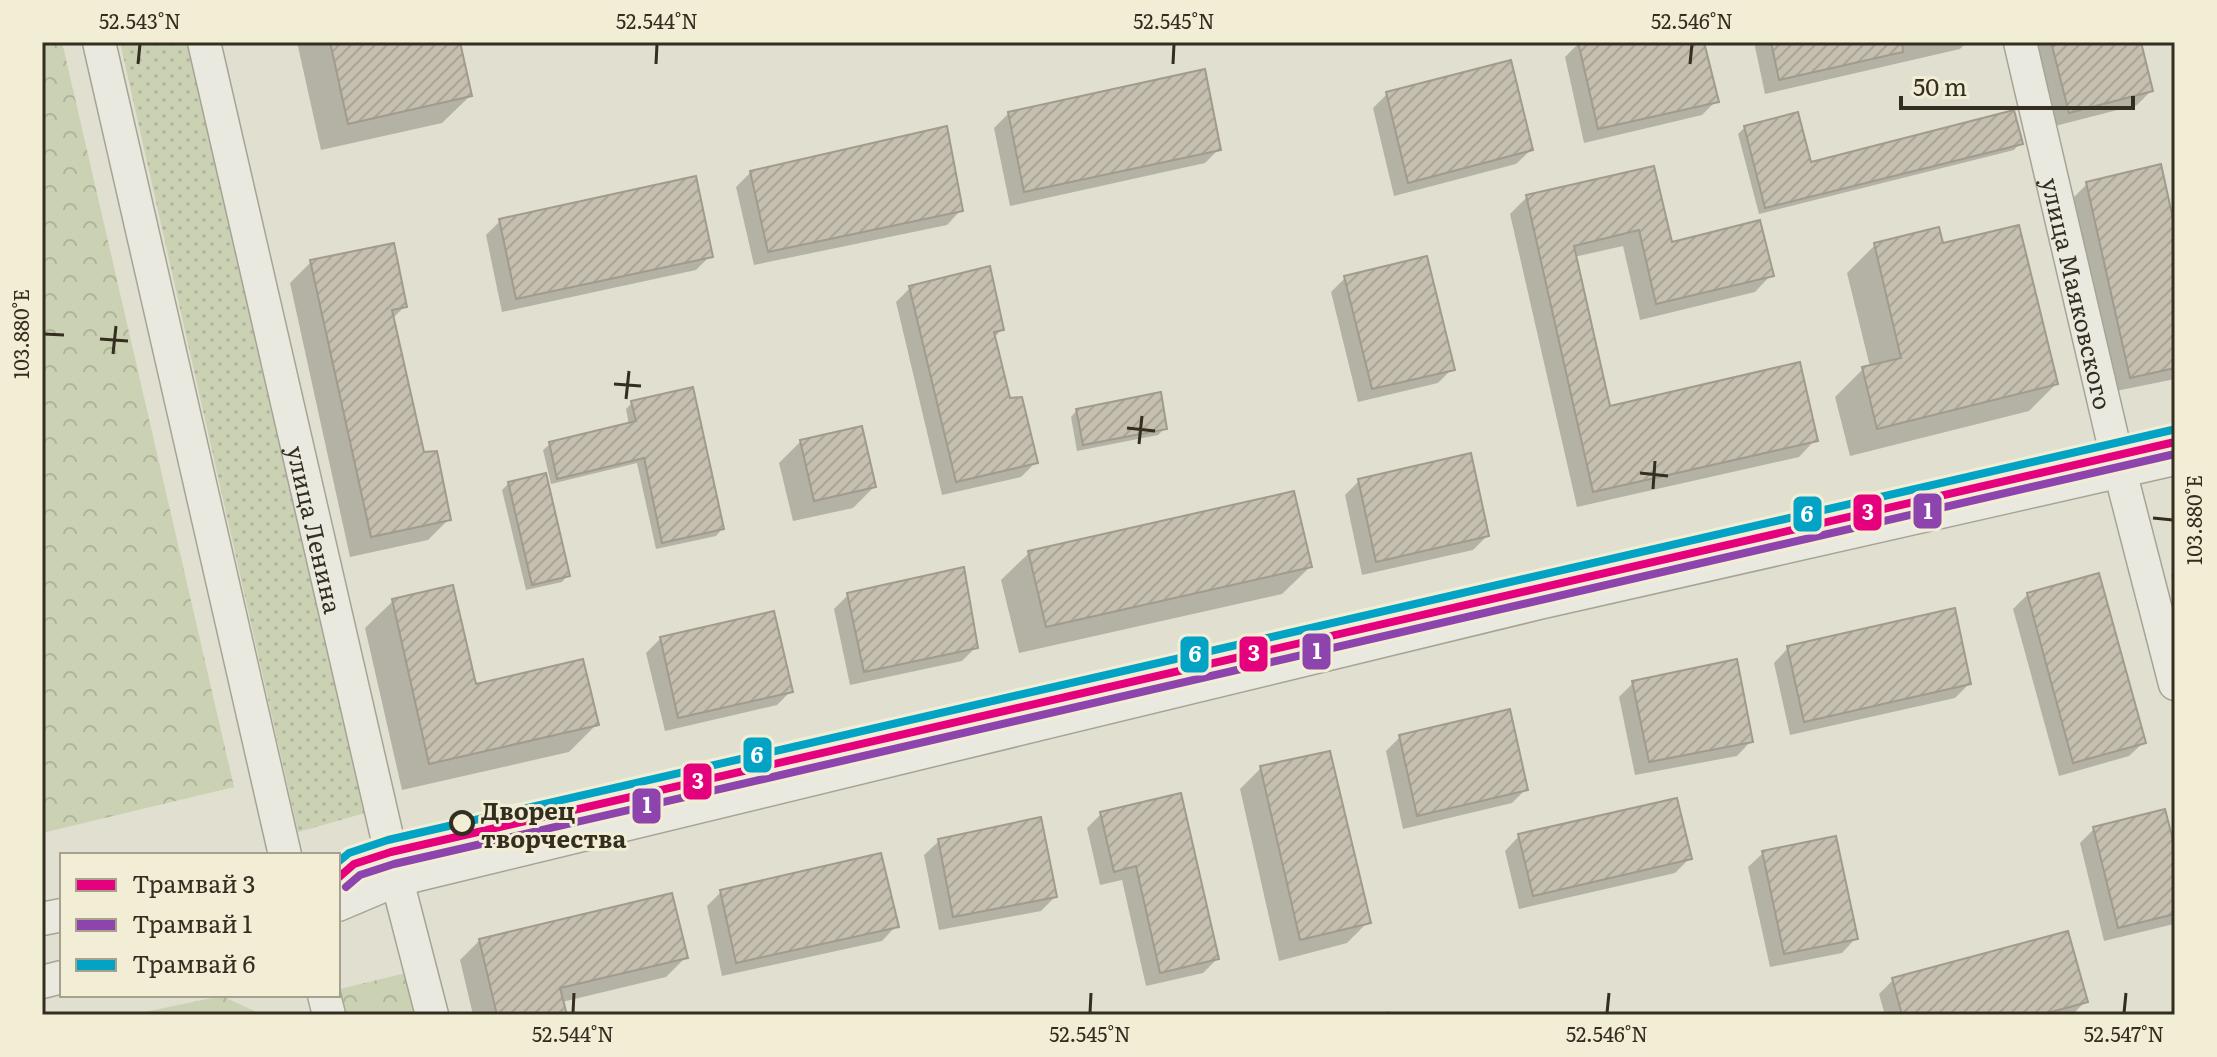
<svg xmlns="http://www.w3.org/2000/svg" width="2217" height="1057" font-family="Literata,serif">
  <defs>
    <pattern id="grass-dots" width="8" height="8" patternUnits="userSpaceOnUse" patternTransform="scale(2)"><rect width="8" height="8" fill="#cbd1b3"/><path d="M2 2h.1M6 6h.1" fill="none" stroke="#afb49a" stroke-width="1.8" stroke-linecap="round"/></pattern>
    <pattern id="forest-crowns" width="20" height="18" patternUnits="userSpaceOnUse" patternTransform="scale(2)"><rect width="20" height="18" fill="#cbd1b3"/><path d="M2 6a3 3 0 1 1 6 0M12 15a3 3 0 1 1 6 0" fill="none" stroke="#afb49a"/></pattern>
    <pattern id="building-hatch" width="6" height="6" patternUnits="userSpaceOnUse" patternTransform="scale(2)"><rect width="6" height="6" fill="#c5bfb0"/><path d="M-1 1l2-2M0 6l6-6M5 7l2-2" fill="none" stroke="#aaa497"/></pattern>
  </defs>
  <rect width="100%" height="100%" fill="#e1dfcf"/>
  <path fill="url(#grass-dots)" d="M120,42H189L365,813L298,832Z"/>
  <g fill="url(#forest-crowns)">
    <path d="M42,42H62L234,787L42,833Z"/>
    <path d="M406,973L417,1015H347L340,989Z"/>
    <path d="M222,996L263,1015H130Z"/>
  </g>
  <g fill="#0003">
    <path d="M297,42H458L470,96L442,123L321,150Z"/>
    <path d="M1702,42L1716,101L1702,115L1584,143L1565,57L1579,43Z"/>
    <path d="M1754,42H1967L1960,49L1765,94Z"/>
    <path d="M2034,42H2139L2151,91L2137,105L2055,126Z"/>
    <path d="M1387,94L1531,150L1516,164L1394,196L1373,108Z"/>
    <path d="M1009,113L1219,149L1205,163L1010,206L994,128Z"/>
    <path d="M1745,127L1809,164L2020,143L2014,150L1759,214L1738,134Z"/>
    <path d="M1652,168L1670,244L1771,275L1755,292L1640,320L1623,246L1574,257L1609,409L1815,440L1799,457L1577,507L1510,214L1527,197Z"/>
    <path d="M751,172L961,210L947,225L754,265L736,187Z"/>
    <path d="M2087,184L2175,238V379L2116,391L2073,198Z"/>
    <path d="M500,221L710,256L696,270L502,312L486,235Z"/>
    <path d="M1875,245L1941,246L2056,384L2029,411L1850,456L1835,397L1863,369L1870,367L1847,273Z"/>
    <path d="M311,262L405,306L392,319L422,454L449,519L428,540L350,557L290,283Z"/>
    <path d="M1345,278L1452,369L1438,383L1358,402L1331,292Z"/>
    <path d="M910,288L1002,329L994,338L1008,400L1036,462L1021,477L942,495L896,302Z"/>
    <path d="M632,403L722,529L716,536L656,549L637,463L551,484L543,450L550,444L629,425L626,409Z"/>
    <path d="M1077,410L1165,428L1158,435L1077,451L1071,417Z"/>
    <path d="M801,441L874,487L853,508L793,521L779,463Z"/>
    <path d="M1359,481L1487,536L1473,550L1362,575L1345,495Z"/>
    <path d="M509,483L568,575L562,582L526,590L502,490Z"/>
    <path d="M1029,553L1310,567L1282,594L1019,653L1001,580Z"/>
    <path d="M2175,570V594L2171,575Z"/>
    <path d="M2028,594L2144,742L2129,756L2059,776L2013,609Z"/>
    <path d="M848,595L976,647L962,661L850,685L834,609Z"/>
    <path d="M393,601L474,686L597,724L569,752L402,790L365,628Z"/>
    <path d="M661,638L791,691L777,705L665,731L646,653Z"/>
    <path d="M1788,648L1969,684L1955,698L1790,735L1774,663Z"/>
    <path d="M1633,683L1751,741L1737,756L1635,775L1619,697Z"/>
    <path d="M1400,737L1526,789L1512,803L1403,829L1386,751Z"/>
    <path d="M1261,768L1368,922L1347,943L1279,961L1240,789Z"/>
    <path d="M1101,814L1217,959L1203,973L1146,986L1122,880L1100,885L1087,828Z"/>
    <path d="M2094,829L2175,857L2174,924L2104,941L2080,843Z"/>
    <path d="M1519,836L1689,859L1675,873L1519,909L1505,851Z"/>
    <path d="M939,841L1055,897L1041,911L939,930L924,855Z"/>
    <path d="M1763,853L1856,938L1842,953L1770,967L1748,867Z"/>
    <path d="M721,892L896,926L882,941L722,976L707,906Z"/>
    <path d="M480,940L686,957L666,977L562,1002L565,1015H473L460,960Z"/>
    <path d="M1893,980L2085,1002L2072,1015H1885L1879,994Z"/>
    <path d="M1389,1011L1390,1015H1374Z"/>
  </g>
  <g fill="url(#building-hatch)" stroke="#a19b8e" stroke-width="2">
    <path d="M330,42H460L472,96L348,124Z"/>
    <path d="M1578,42H1704L1719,102L1598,129Z"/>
    <path d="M1771,42H1902L1903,52L1779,80Z"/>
    <path d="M2051,42H2141L2153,91L2069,113Z"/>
    <path d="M1511,60L1533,150L1408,183L1386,92Z"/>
    <path d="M1205,69L1221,150L1024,192L1008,112Z"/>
    <path d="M2014,110L2023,144L1765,208L1744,126L1798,112L1811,162Z"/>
    <path d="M947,126L963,211L768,252L750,171Z"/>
    <path d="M2161,164L2175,228V368L2130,378L2086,182Z"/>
    <path d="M1654,166L1672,242L1760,220L1774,276L1656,304L1639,230L1574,246L1610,406L1800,362L1818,441L1593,492L1526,195Z"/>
    <path d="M696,176L713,257L516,299L499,219Z"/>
    <path d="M2019,225L2058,384L1877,429L1862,367L1901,358L1874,243L1939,227L1943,243Z"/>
    <path d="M394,243L407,307L392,310L424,452L437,451L451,520L371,537L310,260Z"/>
    <path d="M1427,256L1455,370L1372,389L1344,276Z"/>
    <path d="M990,266L1004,330L994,332L1010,398L1022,397L1038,463L956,482L909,286Z"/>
    <path d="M693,387L724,529L662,543L644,458L557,479L549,442L636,421L631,401Z"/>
    <path d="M1161,392L1167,429L1083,445L1076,409Z"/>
    <path d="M862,426L876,487L814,501L800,440Z"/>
    <path d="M1471,453L1489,536L1376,562L1358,479Z"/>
    <path d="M546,473L570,576L532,585L508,482Z"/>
    <path d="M1294,491L1312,567L1046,627L1028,551Z"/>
    <path d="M964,567L978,648L864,672L847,593Z"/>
    <path d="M2099,573L2146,743L2073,763L2027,593Z"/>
    <path d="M453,585L476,684L583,659L599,725L429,764L392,599Z"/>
    <path d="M1955,608L1971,684L1804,722L1787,646Z"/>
    <path d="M774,611L793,692L678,718L660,637Z"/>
    <path d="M1737,659L1753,742L1649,762L1632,681Z"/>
    <path d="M1510,709L1528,790L1417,816L1399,735Z"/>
    <path d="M1330,751L1371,923L1300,940L1260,766Z"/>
    <path d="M1181,793L1219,959L1160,973L1136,866L1114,872L1100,812Z"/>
    <path d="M1677,798L1692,859L1533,896L1518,834Z"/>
    <path d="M2165,809L2175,848V914L2118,928L2093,827Z"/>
    <path d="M1041,817L1057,897L953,917L938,839Z"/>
    <path d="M1836,836L1858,939L1784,954L1762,851Z"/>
    <path d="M881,853L899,927L736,963L720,890Z"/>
    <path d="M672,893L688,958L560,988L567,1015H497L479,939Z"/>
    <path d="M2068,931L2088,1002L2040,1015H1902L1892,978Z"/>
  </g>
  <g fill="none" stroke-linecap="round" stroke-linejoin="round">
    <defs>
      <g id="minor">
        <path d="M99,42L285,855"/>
        <path id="s1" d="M204,42L397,880L432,1015"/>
        <path id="s2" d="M2020,42L2120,471L2175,684"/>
        <path d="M338,870L397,880"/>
        <path d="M338,905L397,880L1539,603L2175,459"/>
        <path d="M42,919L62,915"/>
        <path d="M42,982L62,977"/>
        <path d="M324,995L329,1015"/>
      </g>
    </defs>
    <use href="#minor" stroke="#a6a497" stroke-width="35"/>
    <use href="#minor" stroke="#eae9df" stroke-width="32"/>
    <defs>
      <path id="tram-1" d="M338,878L354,864L391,852L2175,442"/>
      <path id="tram-2" d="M346,887L360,875L394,864L2175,454"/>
      <path id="tram-3" d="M338,862L349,853L388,840L2172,430"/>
    </defs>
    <use href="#tram-1" stroke="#f1eed5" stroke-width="14"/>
    <use href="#tram-2" stroke="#f1eed5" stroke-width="14"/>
    <use href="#tram-3" stroke="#f1eed5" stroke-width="14"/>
    <use href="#tram-1" stroke="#e5007d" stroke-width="8"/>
    <use href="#tram-2" stroke="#8e44ad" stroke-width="8"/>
    <use href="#tram-3" stroke="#03a3c5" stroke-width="8"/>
  </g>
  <path fill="none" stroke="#342e20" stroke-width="3" d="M138,64L140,44M656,64L657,44M1173,64L1174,44M1690,64L1692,44M44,334L64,335M100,339L128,341M113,354L116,326M614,384L641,386M626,399L629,371M1127,428L1155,431M1139,444L1142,416M1640,473L1668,476M1653,489L1655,461M2153,518L2173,520M573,1013L574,993M1090,1013L1091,993M1607,1013L1609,993M2124,1013L2126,993"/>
  <circle fill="#f1eed5" stroke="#342e20" stroke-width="4" cx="462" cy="823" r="11"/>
  <g text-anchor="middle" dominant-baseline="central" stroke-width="6" stroke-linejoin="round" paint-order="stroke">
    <g font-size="24" fill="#342e20" stroke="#f1eed5">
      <text stroke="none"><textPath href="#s2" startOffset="258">улица Маяковского</textPath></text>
      <text stroke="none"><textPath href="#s1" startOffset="500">улица Ленина</textPath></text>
    </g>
    <g font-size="24" font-weight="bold" fill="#342e20" stroke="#f1eed5" text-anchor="start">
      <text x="481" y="809">Дворец<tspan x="481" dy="28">творчества</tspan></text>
    </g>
  </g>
  <g stroke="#f1eed5" stroke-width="3">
    <rect x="1912" y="492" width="31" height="38" rx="8" fill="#8e44ad"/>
    <rect x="1852" y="493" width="31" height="39" rx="8" fill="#e5007d"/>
    <rect x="1792" y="495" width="31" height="38" rx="8" fill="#03a3c5"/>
    <rect x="1301" y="632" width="31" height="39" rx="8" fill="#8e44ad"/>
    <rect x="1238" y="635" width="31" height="38" rx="8" fill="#e5007d"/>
    <rect x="1179" y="635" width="31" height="39" rx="8" fill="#03a3c5"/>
    <rect x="742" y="736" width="31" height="38" rx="8" fill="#03a3c5"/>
    <rect x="682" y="762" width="31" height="39" rx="8" fill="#e5007d"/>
    <rect x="631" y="787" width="31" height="38" rx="8" fill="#8e44ad"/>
  </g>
  <g font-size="22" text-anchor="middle" font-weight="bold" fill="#fff">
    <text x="1928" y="519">1</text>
    <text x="1868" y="520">3</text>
    <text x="1807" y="522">6</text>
    <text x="1317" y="659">1</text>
    <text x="1254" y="661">3</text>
    <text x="1195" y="662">6</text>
    <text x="757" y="763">6</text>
    <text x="698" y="789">3</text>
    <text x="647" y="813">1</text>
  </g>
  <rect width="2217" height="1057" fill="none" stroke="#f1eed5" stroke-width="88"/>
  <rect x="60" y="853" width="280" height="144" fill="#f1eed5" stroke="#a5a18d" stroke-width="2"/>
  <rect x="76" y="879" width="40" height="12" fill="#e5007d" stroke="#a5a18d" stroke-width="2"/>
  <text x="132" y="893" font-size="24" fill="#342e20">Трамвай 3</text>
  <rect x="76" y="919" width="40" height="12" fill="#8e44ad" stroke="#a5a18d" stroke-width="2"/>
  <text x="132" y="933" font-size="24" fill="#342e20">Трамвай 1</text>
  <rect x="76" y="959" width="40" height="12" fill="#03a3c5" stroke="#a5a18d" stroke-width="2"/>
  <text x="132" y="973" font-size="24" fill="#342e20">Трамвай 6</text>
  <path d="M1901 96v12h232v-12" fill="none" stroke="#342e20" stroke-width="4"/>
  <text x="1913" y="96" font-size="24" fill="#342e20" stroke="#f1eed5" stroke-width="6" paint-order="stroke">50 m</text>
  <rect x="44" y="44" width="2129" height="969" fill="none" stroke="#342e20" stroke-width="3"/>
  <g font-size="20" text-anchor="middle" fill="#342e20">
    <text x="140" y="29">52.543°N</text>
    <text x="657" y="29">52.544°N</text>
    <text x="1174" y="29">52.545°N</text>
    <text x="1692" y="29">52.546°N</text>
    <text transform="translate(22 334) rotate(-90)" y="7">103.880°E</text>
    <text transform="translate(2195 520) rotate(-90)" y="7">103.880°E</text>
    <text x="573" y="1042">52.544°N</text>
    <text x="1090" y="1042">52.545°N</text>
    <text x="1607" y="1042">52.546°N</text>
    <text x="2124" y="1042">52.547°N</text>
  </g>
</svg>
